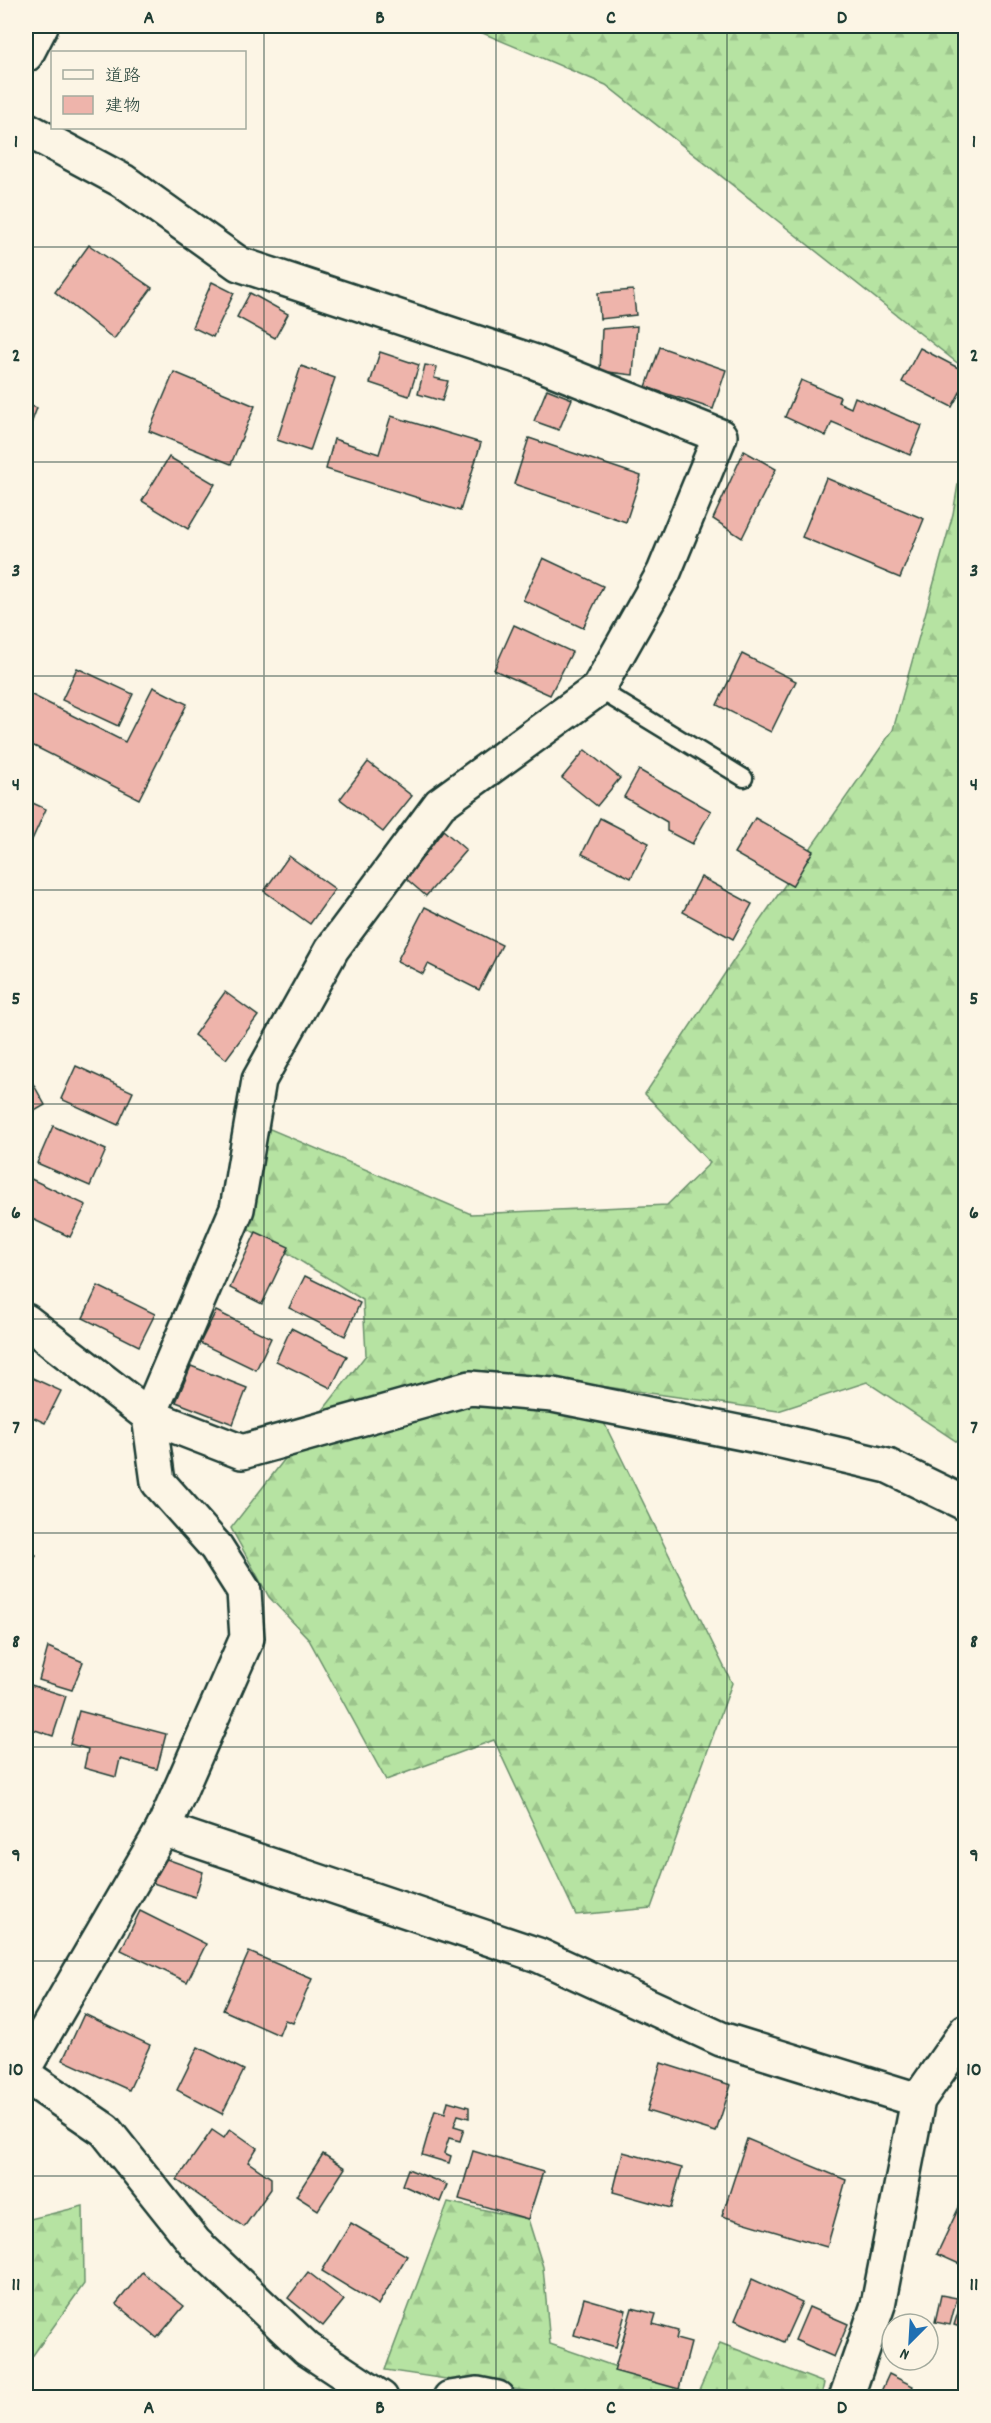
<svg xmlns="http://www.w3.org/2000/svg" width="991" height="2423" font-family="Dekko,'Klee One',sans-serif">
  <defs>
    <pattern id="forest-firs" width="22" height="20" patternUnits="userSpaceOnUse" patternTransform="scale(1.5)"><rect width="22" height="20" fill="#b6e3a2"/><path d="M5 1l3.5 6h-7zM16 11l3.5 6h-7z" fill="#9cc48c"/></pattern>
  </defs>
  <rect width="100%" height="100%" fill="#fcf5e5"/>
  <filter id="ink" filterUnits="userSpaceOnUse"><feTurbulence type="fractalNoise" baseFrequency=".0167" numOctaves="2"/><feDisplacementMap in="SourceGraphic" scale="12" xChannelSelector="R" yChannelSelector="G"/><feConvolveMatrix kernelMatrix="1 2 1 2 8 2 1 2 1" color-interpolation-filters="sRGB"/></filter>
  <g filter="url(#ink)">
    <g fill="url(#forest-firs)" stroke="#6a906b" stroke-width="1.5">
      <path d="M466,26H965V369L606,85Z"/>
      <path d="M965,442V1447L867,1382L778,1411L585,1384L732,1683L651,1908L576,1915L494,1740L386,1780L308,1638L269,1597L231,1528L366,1355L363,1300L244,1226L256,1123L471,1214L667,1205L710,1163L645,1094L757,925L893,730L953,514Z"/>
      <path d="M448,2202L528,2219L543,2267L550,2344L697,2395L720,2343L824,2383L821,2397L574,2398L385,2370Z"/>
      <path d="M83,2206L84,2284L26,2365V2220Z"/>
    </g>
    <g fill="#eeb4ab" stroke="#1f3d34" stroke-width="1.5">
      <path d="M89,245L152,288L114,339L55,292Z"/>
      <path d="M212,282L234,293L213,337L192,327Z"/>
      <path d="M633,290L636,315L600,319L598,293Z"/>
      <path d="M250,293L288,314L275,338L237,317Z"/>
      <path d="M637,326L633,375L600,371L602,329Z"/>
      <path d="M660,347L726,370L713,409L646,387Z"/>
      <path d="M920,348L966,372V381L952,407L902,382Z"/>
      <path d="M380,352L419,365L409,396L370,383Z"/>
      <path d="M425,365L437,367L434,378L448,381L442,401L418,394Z"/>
      <path d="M301,366L335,378L310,451L277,440Z"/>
      <path d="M174,372L255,406L231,464L149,431Z"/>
      <path d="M801,380L840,397L838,402L851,408L855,397L922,426L910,455L832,422L826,436L785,417Z"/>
      <path d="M547,389L572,399L559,430L534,421Z"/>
      <path d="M26,404L37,408L26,437Z"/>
      <path d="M391,416L481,443L460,511L326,469L334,439L379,454Z"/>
      <path d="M529,438L641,476L626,522L514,484Z"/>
      <path d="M744,451L776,469L742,538L713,519Z"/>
      <path d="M169,457L215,484L188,529L142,501Z"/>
      <path d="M826,478L924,519L900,578L802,537Z"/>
      <path d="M543,558L603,586L583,628L523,600Z"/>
      <path d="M514,625L572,652L550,695L494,670Z"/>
      <path d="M742,654L796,681L771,732L717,705Z"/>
      <path d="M77,668L133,694L118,726L62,700Z"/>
      <path d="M153,687L187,704L139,799L26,742V692L125,742Z"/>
      <path d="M585,750L620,778L597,806L562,778Z"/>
      <path d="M368,762L412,796L383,832L340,799Z"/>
      <path d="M639,770L711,811L692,844L667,831V822L624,797Z"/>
      <path d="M26,800L46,809L31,842L26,839Z"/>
      <path d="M600,818L649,843L631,878L582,854Z"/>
      <path d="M755,818L813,851L792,886L734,853Z"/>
      <path d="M443,830L466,850L426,896L403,876Z"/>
      <path d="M289,856L335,889L310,924L264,891Z"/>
      <path d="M701,877L752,904L733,939L683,912Z"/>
      <path d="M425,907L502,945L479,990L428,964L423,974L397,961Z"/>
      <path d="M225,992L258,1016L226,1059L194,1035Z"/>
      <path d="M76,1066L133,1092L118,1125L61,1099Z"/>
      <path d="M26,1071L45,1105L26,1116Z"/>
      <path d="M53,1126L106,1150L90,1186L37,1163Z"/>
      <path d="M29,1178L86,1205L70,1237L26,1216V1187Z"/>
      <path d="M256,1232L289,1247L262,1304L230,1288Z"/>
      <path d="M305,1276L360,1303L345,1336L289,1308Z"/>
      <path d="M98,1286L155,1314L139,1346L83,1318Z"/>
      <path d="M216,1311L271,1338L256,1370L200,1343Z"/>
      <path d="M291,1328L347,1356L331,1388L276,1361Z"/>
      <path d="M191,1366L247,1388L233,1424L176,1402Z"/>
      <path d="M26,1375L61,1391L45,1423L26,1414Z"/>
      <path d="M26,1549L36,1555L26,1572Z"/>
      <path d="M48,1647L83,1662L72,1690L39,1680Z"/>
      <path d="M31,1685L66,1696L53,1736L26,1727V1705Z"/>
      <path d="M79,1711L166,1734L157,1769L120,1759L116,1777L84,1768L88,1749L70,1744Z"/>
      <path d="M161,1857L203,1872L195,1897L153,1883Z"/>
      <path d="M140,1911L206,1944L187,1982L121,1950Z"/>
      <path d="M249,1952L312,1979L293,2023L285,2020L279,2035L223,2010Z"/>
      <path d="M84,2014L150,2045L129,2090L63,2060Z"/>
      <path d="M198,2047L244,2070L222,2114L177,2090Z"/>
      <path d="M661,2063L731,2085L716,2132L647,2111Z"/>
      <path d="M448,2101L469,2107V2118L458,2115L454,2126L464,2129L460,2141L449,2138L444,2153L451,2156L449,2163L422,2155L435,2110L445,2113Z"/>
      <path d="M230,2129L257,2148L248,2162L271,2178V2189L244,2227L177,2180L212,2130L224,2138Z"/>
      <path d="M747,2139L846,2180L827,2247L722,2216Z"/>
      <path d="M966,2149V2164L960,2162Z"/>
      <path d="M473,2151L543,2172L528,2219L459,2199Z"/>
      <path d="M623,2152L682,2168L671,2208L613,2192Z"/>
      <path d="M323,2154L345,2168L318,2210L296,2196Z"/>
      <path d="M408,2169L447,2185L440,2202L402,2185Z"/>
      <path d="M961,2203L966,2205V2267L937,2254Z"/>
      <path d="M351,2223L407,2256L378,2305L322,2271Z"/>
      <path d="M142,2272L184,2306L157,2338L116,2304Z"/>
      <path d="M308,2272L344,2300L323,2326L288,2298Z"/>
      <path d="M752,2279L802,2302L784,2342L735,2320Z"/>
      <path d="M941,2295L957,2298L950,2325L935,2322Z"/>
      <path d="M584,2298L626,2310L616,2347L574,2335Z"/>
      <path d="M962,2300L966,2301V2329L954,2325Z"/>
      <path d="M809,2307L848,2324L834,2357L795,2340Z"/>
      <path d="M632,2308L656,2314L653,2324L678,2331L676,2339L691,2343L679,2389L614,2371Z"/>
      <path d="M889,2374L913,2386L908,2398H878Z"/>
    </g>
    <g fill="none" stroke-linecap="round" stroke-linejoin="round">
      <defs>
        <path id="lane" d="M598,689L744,778"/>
        <g id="street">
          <path d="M26,55L41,26"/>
          <path d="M26,129L123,181L239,264L535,362L720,436L664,572L598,689L440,804L332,949L259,1080L237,1209L149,1416L158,1482L216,1547L244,1591L247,1638L163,1829L26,2065"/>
          <path d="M26,1321L149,1416L242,1452L470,1388L553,1395L777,1440L888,1466L966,1504"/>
          <path d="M163,1829L538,1955L721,2039L918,2100"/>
          <path d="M26,2076L105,2130L195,2243L307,2349L381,2398"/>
          <path d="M450,2398L477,2394L497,2398"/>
          <path d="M846,2398L878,2305L918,2100L966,2031"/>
        </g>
      </defs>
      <use href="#lane" stroke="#1f3d34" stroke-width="21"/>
      <use href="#street" stroke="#1f3d34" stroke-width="38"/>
      <use href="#lane" stroke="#fcf5e5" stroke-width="16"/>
      <use href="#street" stroke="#fcf5e5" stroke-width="33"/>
    </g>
  </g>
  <path fill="none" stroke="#1f3d34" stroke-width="1.5" stroke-opacity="0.55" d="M264,26V2398M496,26V2398M727,26V2398M26,247H966M26,462H966M26,676H966M26,890H966M26,1104H966M26,1319H966M26,1533H966M26,1747H966M26,1961H966M26,2176H966"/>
  <rect width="991" height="2423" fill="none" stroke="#fcf5e5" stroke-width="66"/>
  <rect x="51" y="51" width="195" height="78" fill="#fcf5e5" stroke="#a4ab9e" stroke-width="1.5"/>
  <rect x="63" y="70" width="30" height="9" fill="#fcf5e5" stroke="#a4ab9e" stroke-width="1.5"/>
  <text x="105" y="81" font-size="18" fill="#1f3d34">道路</text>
  <rect x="63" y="96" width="30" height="18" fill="#eeb4ab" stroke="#a4ab9e" stroke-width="1.5"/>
  <text x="105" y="111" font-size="18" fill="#1f3d34">建物</text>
  <g transform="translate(910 2342) rotate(204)"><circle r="28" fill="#fcf5e5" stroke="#a4ab9e" stroke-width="1.5"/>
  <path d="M0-4.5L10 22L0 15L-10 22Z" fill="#1f6fb2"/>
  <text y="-9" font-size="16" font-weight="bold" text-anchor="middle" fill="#1f3d34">N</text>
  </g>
  <rect x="33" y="33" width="925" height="2357" fill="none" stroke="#1f3d34" stroke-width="2"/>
  <g font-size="20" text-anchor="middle" font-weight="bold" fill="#1f3d34">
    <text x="149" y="23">A</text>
    <text x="380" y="23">B</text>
    <text x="611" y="23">C</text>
    <text x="842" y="23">D</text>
    <text x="16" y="147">1</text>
    <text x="974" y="147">1</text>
    <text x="16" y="361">2</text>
    <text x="974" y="361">2</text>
    <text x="16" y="576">3</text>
    <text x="974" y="576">3</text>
    <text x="16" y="790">4</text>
    <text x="974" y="790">4</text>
    <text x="16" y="1004">5</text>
    <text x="974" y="1004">5</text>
    <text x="16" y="1218">6</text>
    <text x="974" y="1218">6</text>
    <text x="16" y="1433">7</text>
    <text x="974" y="1433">7</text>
    <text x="16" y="1647">8</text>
    <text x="974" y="1647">8</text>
    <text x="16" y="1861">9</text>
    <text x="974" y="1861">9</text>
    <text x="16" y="2075">10</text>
    <text x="974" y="2075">10</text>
    <text x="16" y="2290">11</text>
    <text x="974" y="2290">11</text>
    <text x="149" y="2413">A</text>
    <text x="380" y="2413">B</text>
    <text x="611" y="2413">C</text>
    <text x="842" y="2413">D</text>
  </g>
</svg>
